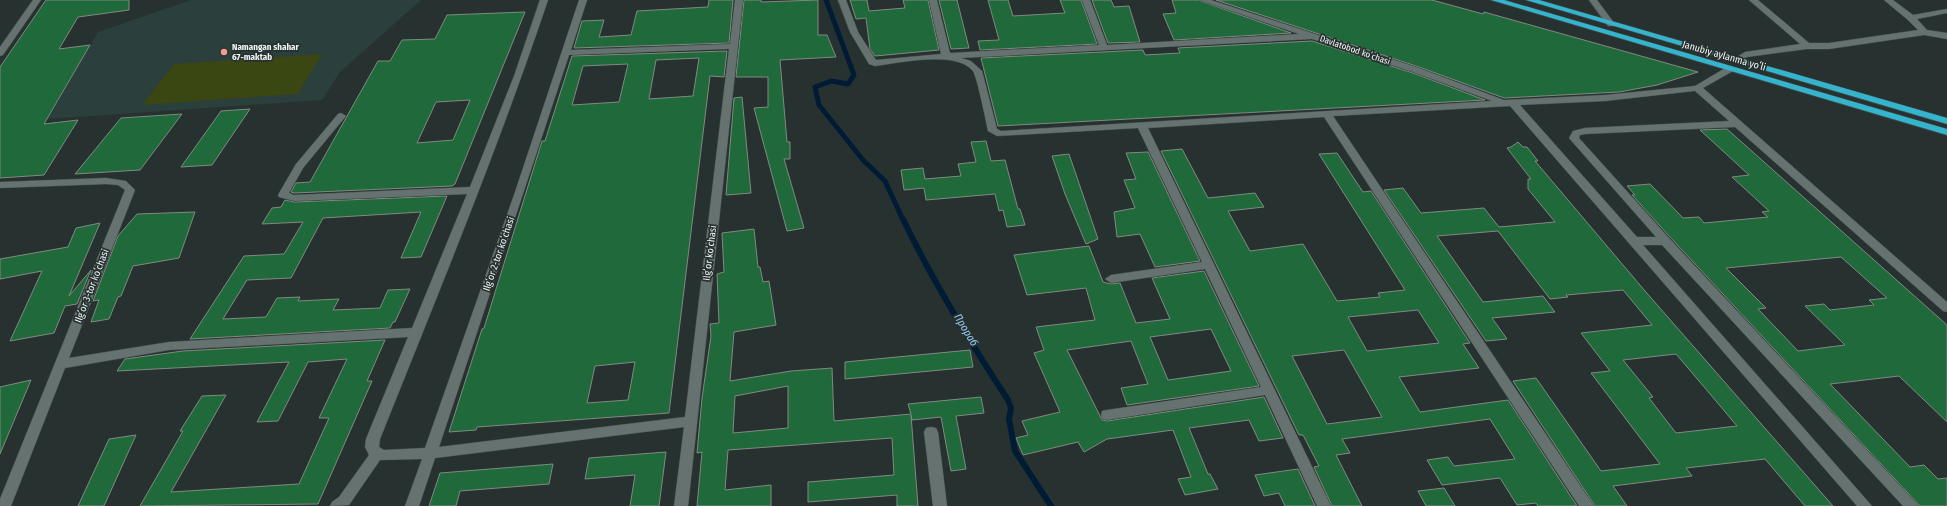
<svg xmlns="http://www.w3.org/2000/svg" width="1947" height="506" font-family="'Fira Sans Condensed',sans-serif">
  <rect width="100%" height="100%" fill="#273230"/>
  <path fill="#2b3f3c" d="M191,0H421L340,72L322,100L48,119L98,32Z"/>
  <path fill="#3b4712" d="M322,54L298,94L142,105L174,64Z"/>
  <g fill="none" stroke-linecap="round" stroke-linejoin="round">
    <path stroke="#001c35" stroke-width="5" d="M826,0L854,75L848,84L831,81L815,87L819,105L863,160L885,181L903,220"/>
    <path stroke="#001c35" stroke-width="6" d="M903,219C933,282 970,342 1008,400L1011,408L1009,419L1015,451L1051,506"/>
  </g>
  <g fill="#20693b" stroke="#808a82" fill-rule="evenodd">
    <path d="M46,0H129V10L78,17L59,49L90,45L44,124L78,120L44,175L0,178V67Z"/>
    <path d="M709,0H733L729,43L574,48L582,21L604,20L599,37L631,35L637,11L708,7Z"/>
    <path d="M744,0H761V2L818,0V35H827L836,57L780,60L787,142H790V159H784L804,228L787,231L754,108L768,107V77H736Z"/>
    <path d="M850,0H867L869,11L905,8L903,0H928L939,50L875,56L870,49L866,18L856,19Z"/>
    <path d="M939,0H957L969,48L951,49Z"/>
    <path d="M988,0H1008L1013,16L1065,13L1060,0H1081L1097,44L980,50L978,41L999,40Z"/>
    <path d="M1092,0H1111L1114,7L1129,6L1140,42L1108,43Z"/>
    <path d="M1172,0H1198L1291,33L1174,40L1163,14L1176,13Z"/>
    <path d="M1216,0H1432L1483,14L1484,12L1698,72L1657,85L1619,92L1504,98L1419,67Z"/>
    <path d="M525,12L455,184L452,186L294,193L291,192L296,183L310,182L378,61H390L402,40L435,39L447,15ZM470,100L453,140L417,143L436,102Z"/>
    <path d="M1312,41L1413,73L1485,100L998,126L981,58L1143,50L1145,55L1180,53L1178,48Z"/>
    <path d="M727,51L724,77L710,76L669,413L477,427L476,430L449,432L482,329L484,328L542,141H545L572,56ZM699,58L693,96L649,99L656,60ZM628,64L619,102L572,105L583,66ZM635,362L628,400L587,403L595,366Z"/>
    <path d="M742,97L751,193L726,195L734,98Z"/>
    <path d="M250,109L212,165L181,167L221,111Z"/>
    <path d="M182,114L140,170L75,174L121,118Z"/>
    <path d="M1727,129L1947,325V422L1899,376L1830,384L1910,467L1924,465L1938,479L1947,478V506H1920L1670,237L1632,195H1635L1627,186L1650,184L1683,218L1699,217L1704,223L1768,217L1762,212L1769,211L1732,177L1749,175L1700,130ZM1841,257L1887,298L1869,300L1874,305L1830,310L1824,304L1805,306L1845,345L1798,351L1758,309L1766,308L1726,268Z"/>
    <path d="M986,141L991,161L1005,160L1018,209H1020L1025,225L1007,227L1003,210L999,211L995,194L926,200L924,188L904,190L901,170L923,168L925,179L961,176L958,164L976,162L971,142Z"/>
    <path d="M1518,142L1523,147H1527L1538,161H1535L1645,291L1833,506H1805L1765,459L1686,468L1692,476L1613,486L1627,506H1595L1513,381L1536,378L1601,471L1660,464L1591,373L1610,371L1581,333L1652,325L1623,290L1566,295L1568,297L1550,299L1498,231L1437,236L1483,302L1543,296L1555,312L1492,318L1507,339L1486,341L1384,190L1403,188L1421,213L1484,208L1499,227L1555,222L1528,189V179H1531L1507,148L1511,147ZM1676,354L1705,388L1737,426L1676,433L1649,398L1653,397L1623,360Z"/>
    <path d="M1182,149L1208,198L1255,193L1264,207L1228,211L1250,251L1303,244L1337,301L1380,297L1378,293L1405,290L1319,154L1337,153L1363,192L1371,191L1470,343L1463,344L1479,368L1399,377L1420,412L1508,400L1577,506H1538L1536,503L1517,505L1500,478L1442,485L1427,460L1448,457L1454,466L1515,459L1490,419L1342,439L1350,453L1336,455L1362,506H1332L1314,467L1319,466L1303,435H1299L1161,151ZM1418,310L1439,343L1367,351L1348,317ZM1344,350L1382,417L1327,424L1292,356Z"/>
    <path d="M1148,152L1200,261L1155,267L1140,234L1117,237L1114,212L1135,208L1124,180L1136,179L1126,153Z"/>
    <path d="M1069,154L1098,239L1086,244L1065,194L1052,156Z"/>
    <path d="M447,196L421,257L401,258L421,212L323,218L291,278L247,280L223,319L266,317L277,298L300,297L298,301L339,299L333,310L380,308L388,290L410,289L395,322H393L390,328L190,339L244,256L284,254L303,222L262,224L272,208L281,207L285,200L294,202Z"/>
    <path d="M195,212L179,258L133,266L121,296L118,297L109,319L91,322L99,300L93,301L118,236L137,214Z"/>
    <path d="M100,223L69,296L91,270L77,304L65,306L54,333L10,341L42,271L0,279V259L68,247L76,228Z"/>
    <path d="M754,229L758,267H760L763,282L769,281L776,325L734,332L730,381L791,371L832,368L834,421L911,414L908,404L981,397L984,413L956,416L966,469L951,471L941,417L912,420L911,415L918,506H897V495L808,502V482L894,475L892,438L728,450L725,490L771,485V506H697L702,452L697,453L702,398L711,336L710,324L719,323L717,274L724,272L722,233ZM788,386V428L733,433L735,396Z"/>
    <path d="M1089,246L1103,282L1111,284L1120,283L1136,323L1170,319L1152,278L1204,271L1259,386L1127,405L1121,388L1148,384L1131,341L1067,350L1102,420L1107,421L1264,397L1283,438L1259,441L1249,420L1189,428L1208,474H1210L1218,489L1185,495L1178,479L1191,477L1173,430L1107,439L1084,452L1078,442L1023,455L1016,438L1028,435L1022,421L1060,412L1034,353L1044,350L1036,327L1095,320L1086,288L1027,295L1014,255ZM1211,329L1231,371L1168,380L1150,337Z"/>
    <path d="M385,340L367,381H372L318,504L140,506L183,431H180L202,396L226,395L171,492L299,484L329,418H319L347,359L308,362L278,421L257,422L289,362L117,371L125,359L183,351Z"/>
    <path d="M970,350L973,367L845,379V362Z"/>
    <path d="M31,380L0,454V387Z"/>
    <path d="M136,435L104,506H78L109,439Z"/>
    <path d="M666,452L659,506H630L635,475L585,479L589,458Z"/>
    <path d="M553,464L549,484L460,491L456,506H429L440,473Z"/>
    <path d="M1298,469L1315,506H1285L1279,493L1264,496L1255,475Z"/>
    <path d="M1444,488L1455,506H1426L1418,491Z"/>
  </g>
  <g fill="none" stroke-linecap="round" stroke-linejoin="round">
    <defs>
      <g id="minor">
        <path d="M33,0H41L3,55L0,56V47Z"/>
        <path d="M540,0H548C498,149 438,294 380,439L379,447L384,450L425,448L515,192L579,0H587L571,50L730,44L735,0H743L688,506H674L684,427L435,458L419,506H405L422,459L380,460L349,505L330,506L332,502L339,497L369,455L365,447L366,439L408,337L169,350L65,368L11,506H0V499L125,190L118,185L106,184L0,188V182L106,178L126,181L135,190L69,358L169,342L412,328L467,194L294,201L279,197L278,195L296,164L338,114L341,113L346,116L303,168L289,193L294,195L470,187L514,76ZM729,49L685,417L439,447L569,55Z"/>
        <path d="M838,0H846L858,32L876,60L941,54L929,0H937L950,53L1099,45L1082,0H1090L1107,45L1299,34L1199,0H1211L1419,68L1504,100L1605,95L1695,86L1727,67H1733V71L1703,88L1947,302V312L1943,311L1735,127L1585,134L1580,135L1579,138L1669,238L1919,506H1903L1662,245H1643L1872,506H1857L1510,106L1333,116L1594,506H1579L1324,117L1148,128L1331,506H1317L1265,395L1107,420L1102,419L1101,415L1102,411L1107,410L1261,387L1205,269L1111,283L1105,279L1111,275L1202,262L1138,128L997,136L988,131C986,121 977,77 973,71C956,50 899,63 875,66L869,64L850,32ZM1312,39L1413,72L1492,101L1001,131L997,129L982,71L971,61L961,58ZM1695,91L1729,121L1585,128L1573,131L1569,138L1656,237H1637L1520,105L1605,101Z"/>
        <path d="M1589,0H1597L1615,24L1614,26H1608Z"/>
        <path d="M1749,0H1758L1809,43H1829L1918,30L1908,20L1884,0H1893L1913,15L1947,9V13L1917,19L1927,30L1947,33V39L1924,35L1829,49H1807L1747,57L1736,63L1732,60L1745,52L1800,44Z"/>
        <path d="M931,427L936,428L938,432L947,506H933L924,432L926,428Z"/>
      </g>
      <g id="trunk">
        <path d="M1491,0H1504L1947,129V135Z"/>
        <path d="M1526,0H1539L1947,118V124Z"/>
      </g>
    </defs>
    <use href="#minor" stroke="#454f4d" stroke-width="1"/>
    <use href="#trunk" stroke="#454f4d" stroke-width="1"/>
    <use href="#minor" fill="#667270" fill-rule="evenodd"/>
    <use href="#trunk" fill="#35b5cd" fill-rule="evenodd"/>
  </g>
  <circle fill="#f59c91" stroke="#273230" stroke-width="1.5" cx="224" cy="52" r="4"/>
  <g text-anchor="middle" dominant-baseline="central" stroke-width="3.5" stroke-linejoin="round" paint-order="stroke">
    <g font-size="9" font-weight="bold" fill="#eef5f4" stroke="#273230" text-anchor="start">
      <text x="232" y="47">Namangan shahar<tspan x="232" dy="10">67-maktab</tspan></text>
    </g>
    <g font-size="9" fill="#eef5f4" stroke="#273230">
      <text transform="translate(1355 50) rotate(19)">Davlatobod koʻchasi</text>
    </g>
    <g font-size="10" fill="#eef5f4" stroke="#273230">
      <text transform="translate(1724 56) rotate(16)">Janubiy aylanma yoʻli</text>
      <text transform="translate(710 253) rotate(-83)">Ilgʻor koʻchasi</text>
      <text transform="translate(499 254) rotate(-71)">Ilgʻor 2-tor koʻchasi</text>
      <text transform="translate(92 286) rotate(-69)">Ilgʻor 3-tor koʻchasi</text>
    </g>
    <g font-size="11" font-style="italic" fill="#98c9f4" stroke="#273230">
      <text transform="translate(966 330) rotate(59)">Прораб</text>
    </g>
  </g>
</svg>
